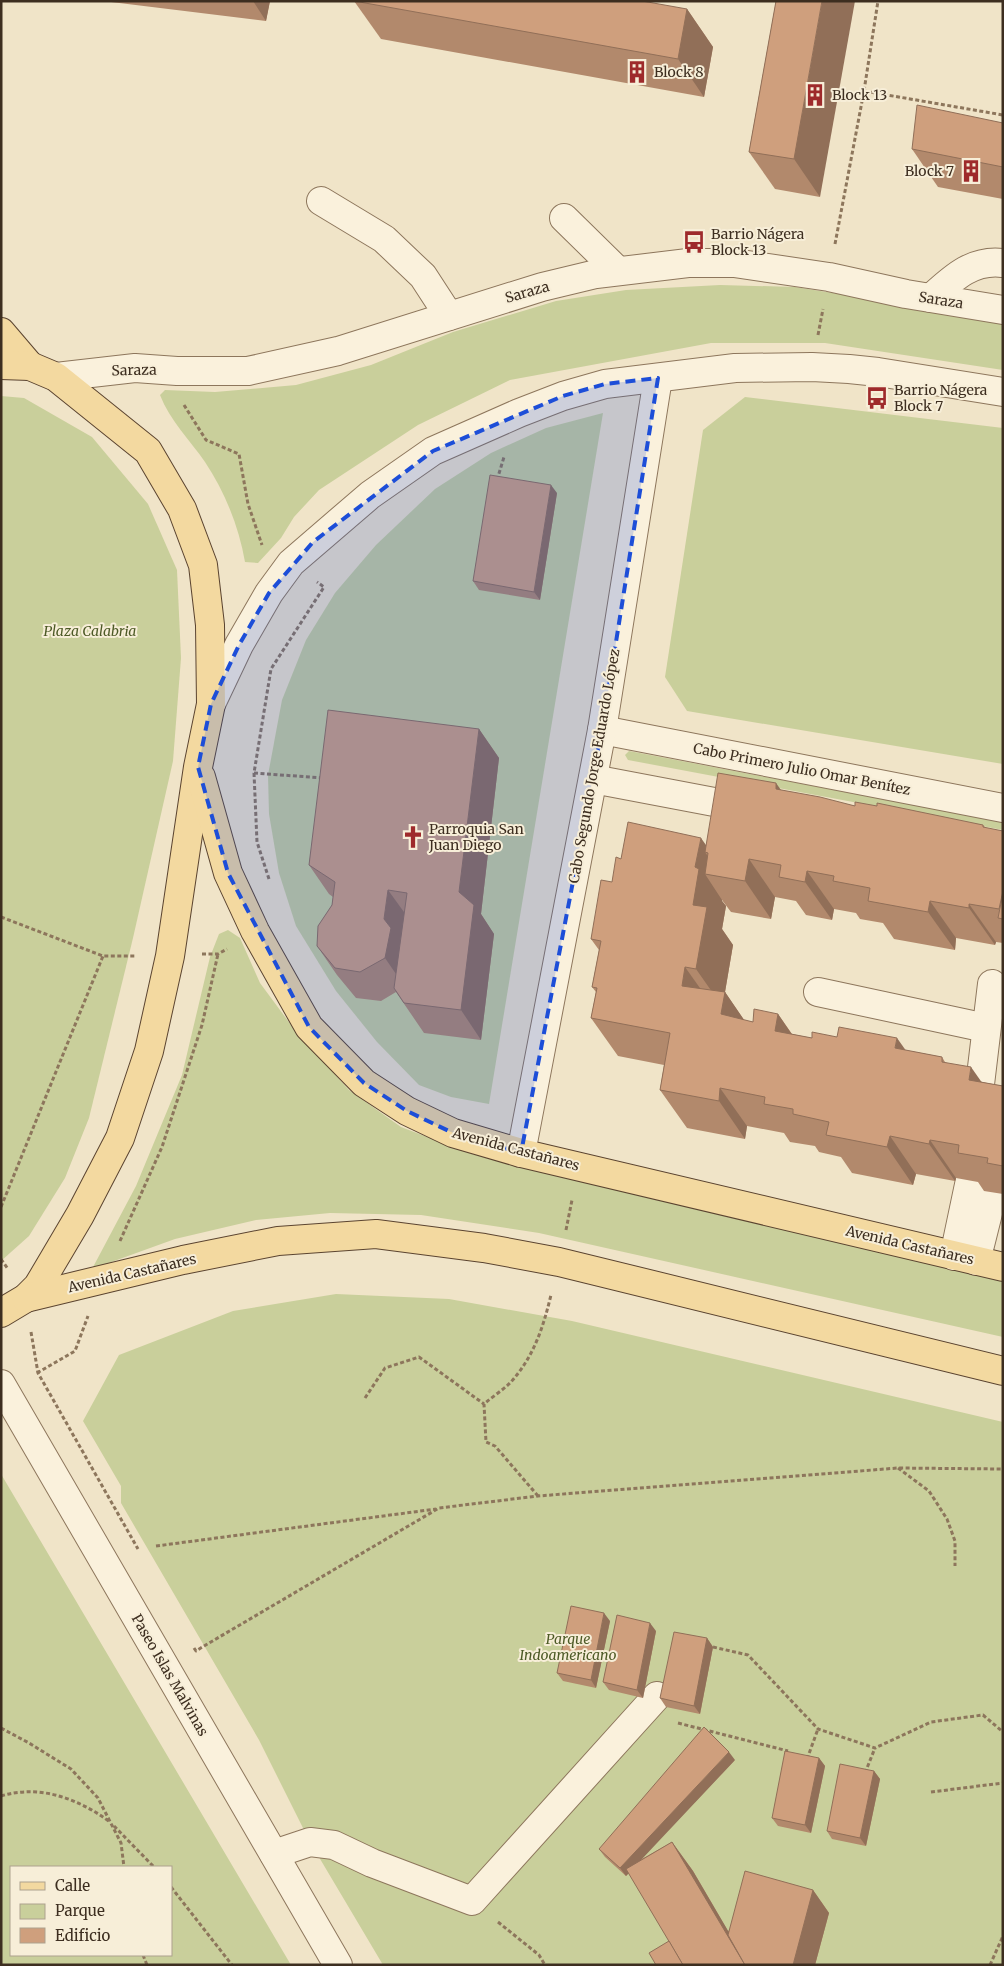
<svg xmlns="http://www.w3.org/2000/svg" width="1004" height="1966" font-family="Merriweather,serif">
  <rect width="100%" height="100%" fill="#f0e4c8"/>
  <g fill="#c9cf9b" fill-rule="evenodd">
    <path d="M720,285L795,287L1003,320V370L825,343H711L510,380L418,425L319,490L294,517L281,538L258,563L245,562C239,527 225,492 205,462C190,440 170,421 160,395L165,390L215,392L296,385L371,365L453,332L556,301L626,290Z"/>
    <path d="M1,396L24,398L92,437L148,504L177,570L181,658L173,761L133,938L89,1118L65,1178L29,1236L1,1261Z"/>
    <path d="M745,397L1003,428V764L687,711L665,677L703,430Z"/>
    <path d="M603,413L489,1104L451,1097L419,1085L377,1042L336,991L296,926L279,873L269,814L268,775L282,700L306,640L335,593L376,545L435,489L491,453L546,428Z"/>
    <path d="M629,751L1003,822V830L628,760L625,755Z"/>
    <path d="M228,930L240,938L260,983L294,1029L349,1090L401,1127L472,1154L1003,1279V1337L539,1233L421,1215L330,1213L256,1220L175,1239L92,1269L136,1186L182,1075L210,957L219,934Z"/>
    <path d="M336,1294L449,1299L572,1321L1003,1422V1965H383L310,1842L259,1740L121,1503V1486L83,1421L119,1355L233,1311Z"/>
    <path d="M1,1474L291,1965H1ZM11,1867H171V1955H11Z"/>
  </g>
  <g fill="none" stroke-linecap="round" stroke-linejoin="round">
    <defs>
      <g id="minor">
        <path d="M321,201L384,239L423,276L449,316"/>
        <path d="M564,218L618,271"/>
        <path d="M931,298C952,279 972,259 1003,263"/>
        <path d="M56,377L135,368L177,371H248L338,351L542,287L596,274L688,263H734L829,277L906,294L1003,310"/>
        <path d="M211,704L239,645L269,593L291,563L370,495L433,451L519,413L563,396L605,384L735,368L812,367L849,369L878,372L1003,392"/>
        <path d="M602,730L1003,808"/>
        <path d="M593,779L751,809"/>
        <path d="M818,992L986,1028"/>
        <path d="M978,1101L992,984"/>
        <path d="M521,1153L602,730L658,378"/>
        <path d="M954,1256L970,1180"/>
        <path d="M976,1261L993,1193"/>
        <path d="M1,1384L338,1965"/>
        <path d="M274,1854L310,1842L334,1845L372,1863L472,1901L657,1696"/>
      </g>
      <g id="major">
        <path d="M1,332L30,366"/>
        <path d="M1,365L30,366L56,377L148,451L182,509L203,565L210,625L211,704L198,767L170,956L149,1051L120,1138L80,1215L38,1286L26,1298L1,1313"/>
        <path d="M201,777L228,873L255,931L309,1027L364,1083L407,1111L453,1133L521,1153L1003,1267"/>
        <path d="M26,1298L183,1260L278,1241L376,1234L484,1248L559,1262L1003,1371"/>
      </g>
    </defs>
    <use href="#minor" stroke="#8d765c" stroke-width="30"/>
    <use href="#major" stroke="#5b4430" stroke-width="30"/>
    <g stroke="#8d765c" stroke-width="3" stroke-dasharray="4 2.5" stroke-linecap="butt">
      <path d="M864,91L1003,115"/>
      <path d="M835,244L864,91L878,1"/>
      <path d="M818,335L823,309"/>
      <path d="M184,405L206,440L239,454L248,504L262,545"/>
      <path d="M497,480L504,457"/>
      <path d="M254,773L323,778"/>
      <path d="M269,879L257,842L254,773L271,669L324,587L317,582"/>
      <path d="M1,917L103,956H136"/>
      <path d="M202,954H218L227,949"/>
      <path d="M1,1207L103,956"/>
      <path d="M566,1230L572,1200"/>
      <path d="M120,1241L162,1147L202,1025L218,954"/>
      <path d="M1,1259L8,1269"/>
      <path d="M31,1332L38,1373L138,1549"/>
      <path d="M37,1373L75,1351L88,1316"/>
      <path d="M365,1398L385,1368L419,1357L484,1404"/>
      <path d="M898,1468L929,1491L947,1519L955,1541V1566"/>
      <path d="M538,1496L495,1446L486,1442L484,1404C492,1397 503,1390 511,1382C534,1356 543,1328 551,1295"/>
      <path d="M156,1546L436,1509"/>
      <path d="M713,1647L748,1655L818,1729L875,1748L931,1722L983,1715L1003,1732"/>
      <path d="M194,1648L196,1651L204,1646L439,1508L538,1496L898,1468L1003,1469"/>
      <path d="M678,1723L788,1751"/>
      <path d="M1,1728L29,1743L71,1769L98,1798L121,1843L124,1867"/>
      <path d="M807,1759L818,1729"/>
      <path d="M865,1773L875,1748"/>
      <path d="M931,1792L1003,1783"/>
      <path d="M1,1796C40,1784 79,1799 110,1822"/>
      <path d="M114,1826L154,1867"/>
      <path d="M171,1887L232,1965"/>
      <path d="M498,1922L539,1955L545,1965"/>
      <path d="M143,1955L147,1965"/>
      <path d="M990,1965L1003,1936"/>
    </g>
    <use href="#minor" stroke="#faf1dc" stroke-width="28"/>
    <use href="#major" stroke="#f3d9a0" stroke-width="28"/>
  </g>
  <g fill="#b2896c">
    <path d="M103,1H270L266,21Z"/>
    <path d="M354,1L687,9L713,47L704,97L381,39Z"/>
    <path d="M776,1L820,197L775,189L749,152Z"/>
    <path d="M1003,123V199L938,187L912,149Z"/>
    <path d="M557,493L540,600L479,590L473,581Z"/>
    <path d="M479,729L499,758L481,914L494,934L481,1040L424,1033L396,992L381,1001L356,998L337,975L317,946L332,905L333,897L329,894L309,865Z"/>
    <path d="M781,790L855,806L983,825L986,828L1003,831V943L996,942L995,945L956,938L955,950L894,939L883,923L860,919L856,913L834,909L832,920L806,915L796,901L775,897L771,919L731,912L722,900V901L726,906L722,929L733,945L725,992L744,1020L753,1022L778,1014L792,1034L812,1038L905,1050L942,1057L945,1062L982,1082L1003,1086V1194L984,1191L978,1182L956,1178L955,1181L916,1174L913,1185L852,1173L841,1157L819,1152L815,1146L790,1142L784,1133L747,1126L745,1139L687,1128L660,1090L664,1065L618,1056L591,1018L596,992L592,987L599,950L591,939L612,882L621,859L706,845Z"/>
    <path d="M610,1621L596,1688L563,1681L557,1673Z"/>
    <path d="M656,1631L643,1698L609,1690L603,1682Z"/>
    <path d="M707,1638L713,1647L700,1714L666,1707L660,1698Z"/>
    <path d="M819,1758L825,1766L811,1833L778,1826L772,1818Z"/>
    <path d="M735,1760L640,1860L672,1842L693,1871L728,1931L813,1890L829,1913L815,1965L669,1941L629,1873L626,1876L605,1857L599,1849Z"/>
    <path d="M874,1771L880,1779L866,1846L832,1839L827,1831Z"/>
  </g>
  <g fill="#916f58">
    <path d="M253,1H270L266,21Z"/>
    <path d="M822,1H855L820,197L794,159Z"/>
    <path d="M687,9L713,47L704,97L678,59Z"/>
    <path d="M551,485L557,493L540,600L534,592Z"/>
    <path d="M479,729L499,758L481,914L494,934L481,1040L461,1010L459,892Z"/>
    <path d="M776,783L803,821L776,789Z"/>
    <path d="M701,838L727,875L708,853L705,852L722,877L705,874L722,900V901L726,906L722,929L733,945L725,992L751,1030L721,1014L722,1006L696,969L693,905L695,867Z"/>
    <path d="M749,859L775,897L771,919L745,881Z"/>
    <path d="M807,871L834,909L832,920L805,882Z"/>
    <path d="M388,890L409,919L405,987L385,958L384,919Z"/>
    <path d="M930,901L956,938L955,950L928,912Z"/>
    <path d="M969,904L996,942L995,945L969,908Z"/>
    <path d="M685,967L712,1005L682,986Z"/>
    <path d="M778,1014L804,1052L775,1031Z"/>
    <path d="M897,1038L924,1076L895,1048Z"/>
    <path d="M971,1067L997,1104L969,1080Z"/>
    <path d="M720,1088L747,1126L745,1139L719,1101Z"/>
    <path d="M890,1136L916,1174L913,1185L887,1147Z"/>
    <path d="M930,1140L956,1178L955,1181L929,1144Z"/>
    <path d="M604,1613L610,1621L596,1688L591,1680Z"/>
    <path d="M650,1623L656,1631L643,1698L637,1690Z"/>
    <path d="M707,1638L713,1647L700,1714L694,1706Z"/>
    <path d="M729,1752L735,1760L626,1876L620,1868Z"/>
    <path d="M819,1758L825,1766L811,1833L805,1825Z"/>
    <path d="M874,1771L880,1779L866,1846L860,1838Z"/>
    <path d="M672,1842L693,1871L748,1965H745Z"/>
    <path d="M813,1890L829,1913L815,1965H793Z"/>
  </g>
  <g fill="#cf9f7d" stroke="#916f58">
    <path d="M354,1H642L687,9L678,59Z"/>
    <path d="M776,1H822L794,159L749,152Z"/>
    <path d="M917,105L1003,123V167L912,149Z"/>
    <path d="M490,475L551,485L534,592L473,581Z"/>
    <path d="M328,710L479,729L459,892L474,905L461,1010L404,1003L394,988L407,893L388,890L384,919L391,928L385,958L360,972L335,968L317,946L318,926L332,905L335,882L309,865Z"/>
    <path d="M718,773L776,783V789L820,797L855,806V802L877,806V803L983,825V827L1003,831V891L999,909L969,904V908L930,901L928,912L868,901L870,888L833,881L834,876L807,871L805,882L779,877L781,865L749,859L745,881L705,874L708,853L705,852Z"/>
    <path d="M628,822L701,838L695,867L699,869L693,905L707,907L696,969L685,967L682,986L725,992L721,1014L753,1022L754,1009L778,1014L775,1031L812,1038V1032L837,1037L839,1027L897,1038L895,1048L942,1057V1062L971,1067L969,1080L1003,1086V1166L987,1163L988,1158L958,1153L959,1145L930,1140L929,1144L890,1136L887,1147L826,1135L829,1122L793,1114V1109L764,1104L765,1097L720,1088L719,1101L660,1090L670,1033L591,1018L597,988L592,987L601,941L591,939L601,880L612,882L616,857L621,859Z"/>
    <path d="M1003,893V919L998,918Z"/>
    <path d="M571,1606L604,1613L591,1680L557,1673Z"/>
    <path d="M617,1615L650,1623L637,1690L603,1682Z"/>
    <path d="M674,1632L707,1638L694,1706L660,1698Z"/>
    <path d="M704,1727L729,1752L620,1868L599,1849Z"/>
    <path d="M785,1751L819,1758L805,1825L772,1818Z"/>
    <path d="M840,1764L874,1771L860,1838L827,1831Z"/>
    <path d="M672,1842L745,1965H683L626,1869Z"/>
    <path d="M745,1871L813,1890L793,1965H745L728,1935Z"/>
    <path d="M669,1941L683,1965H656L649,1953Z"/>
  </g>
  <path fill="#1d4ed8" fill-opacity="0.2" stroke="#1d4ed8" stroke-width="4" stroke-dasharray="10 6" stroke-linejoin="round" d="M658,378L602,730L521,1153L453,1133L407,1111L364,1083L309,1027L228,873L198,767L211,704L239,645L269,593L313,542L433,451L563,396L605,384Z"/>
  <defs>
    <symbol id="building-bare" viewBox="-9 -9 18 18"><path d="M-4-6H4V6H1V3H-1V6H-4ZM-2.5-4.3h1.7v1.8h-1.7ZM.8-4.3h1.7v1.8H.8ZM-2.5-1h1.7V.8h-1.7ZM.8-1h1.7V.8H.8Z" fill="#9e2a2b" stroke="#f7eed8" stroke-width="2.5" paint-order="stroke"/></symbol>
    <symbol id="bus-bare" viewBox="-9 -9 18 18"><path d="M-5-6H5V4H4V6H2V4H-2V6H-4V4H-5ZM-3.5-4V0h7V-4ZM-3.5 1.2v1.5H-2V1.2ZM2 1.2v1.5H3.5V1.2Z" fill="#9e2a2b" stroke="#f7eed8" stroke-width="2.5" paint-order="stroke"/></symbol>
    <symbol id="church-bare" viewBox="-9 -9 18 18"><path d="M-1.2-6h2.4v3.5h3.3v2.4h-3.3V6h-2.4V-.1h-3.3v-2.4h3.3Z" fill="#9e2a2b" stroke="#f7eed8" stroke-width="2.5" paint-order="stroke"/></symbol>
  </defs>
  <g fill-rule="evenodd">
    <use href="#building-bare" x="621" y="56" width="32" height="32"/>
    <use href="#building-bare" x="799" y="79" width="32" height="32"/>
    <use href="#building-bare" x="955" y="155" width="32" height="32"/>
    <use href="#bus-bare" x="678" y="226" width="32" height="32"/>
    <use href="#bus-bare" x="861" y="382" width="32" height="32"/>
    <use href="#church-bare" x="397" y="821" width="32" height="32"/>
  </g>
  <g text-anchor="middle" dominant-baseline="central" stroke-width="4" stroke-linejoin="round" paint-order="stroke">
    <g font-size="14" fill="#3d2e20" stroke="#f7eed8" text-anchor="start">
      <text x="654" y="72">Block 8</text>
      <text x="832" y="95">Block 13</text>
      <text x="954" y="171" text-anchor="end">Block 7</text>
      <text x="711" y="234">Barrio Nágera<tspan x="711" dy="16">Block 13</tspan></text>
      <text x="894" y="390">Barrio Nágera<tspan x="894" dy="16">Block 7</tspan></text>
      <text x="429" y="829">Parroquia San<tspan x="429" dy="16">Juan Diego</tspan></text>
    </g>
    <g font-size="14" fill="#3d2e20" stroke="#f7eed8">
      <text transform="translate(527 292) rotate(-16)">Saraza</text>
      <text transform="translate(941 300) rotate(9)">Saraza</text>
      <text transform="translate(134 370) rotate(-1)">Saraza</text>
      <text transform="translate(594 766) rotate(-80)">Cabo Segundo Jorge Eduardo López</text>
      <text transform="translate(802 769) rotate(11)">Cabo Primero Julio Omar Benítez</text>
      <text transform="translate(516 1149) rotate(15)">Avenida Castañares</text>
      <text transform="translate(910 1245) rotate(13)">Avenida Castañares</text>
      <text transform="translate(132 1273) rotate(-13)">Avenida Castañares</text>
      <text transform="translate(170 1675) rotate(60)">Paseo Islas Malvinas</text>
    </g>
    <g font-size="14" font-style="italic" fill="#4d5a26" stroke="#f7eed8">
      <text x="90" y="631">Plaza Calabria</text>
      <text x="568" y="1639">Parque<tspan x="568" dy="16">Indoamericano</tspan></text>
    </g>
  </g>
  <rect width="1004" height="1966" fill="none" stroke="#3d2e20" stroke-width="5"/>
  <rect x="10" y="1866" width="162" height="90" fill="#f7eed8" stroke="#ada18e"/>
  <rect x="20" y="1882" width="25" height="8" fill="#f3d9a0" stroke="#ada18e"/>
  <text x="55" y="1891" font-size="15" fill="#3d2e20">Calle</text>
  <rect x="20" y="1904" width="25" height="15" fill="#c9cf9b" stroke="#ada18e"/>
  <text x="55" y="1916" font-size="15" fill="#3d2e20">Parque</text>
  <rect x="20" y="1928" width="25" height="15" fill="#cf9f7d" stroke="#ada18e"/>
  <text x="55" y="1941" font-size="15" fill="#3d2e20">Edificio</text>
</svg>
